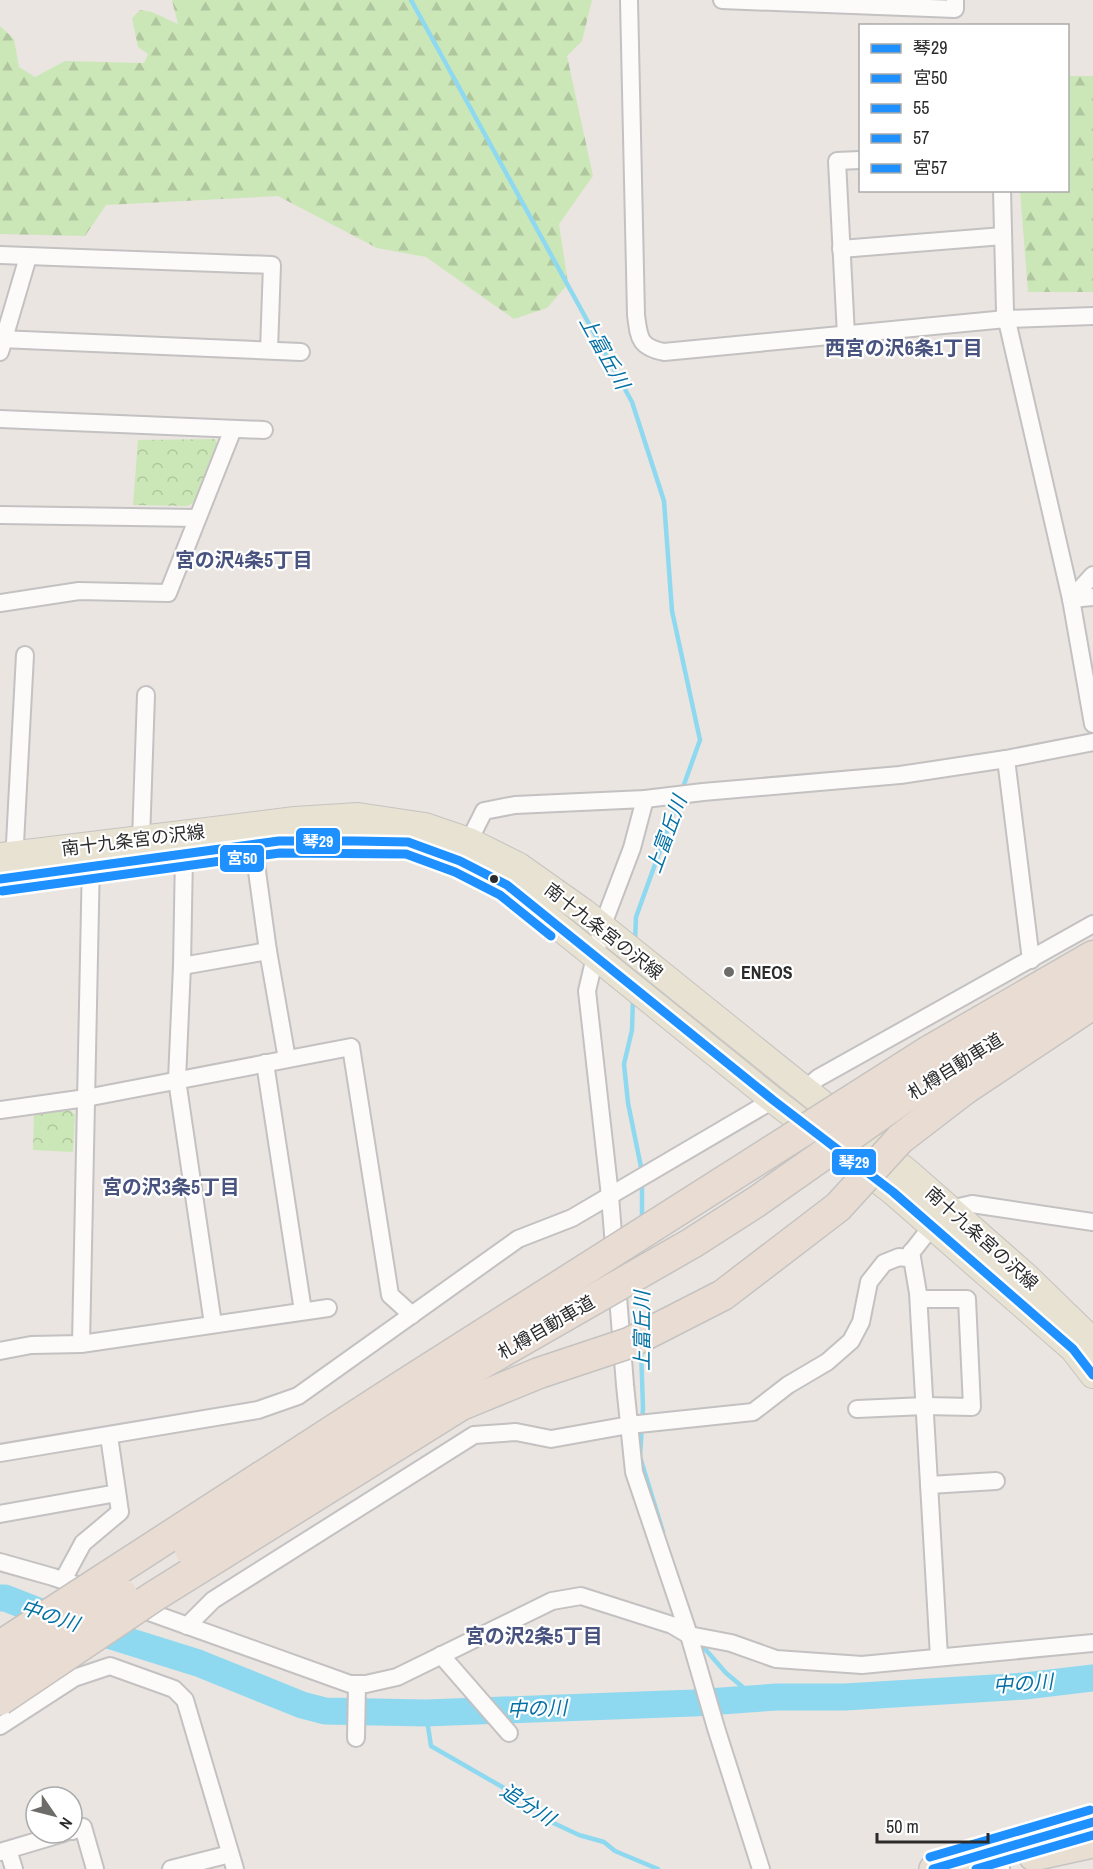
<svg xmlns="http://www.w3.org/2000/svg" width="1093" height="1869" font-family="'Archivo Narrow','Noto Sans JP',sans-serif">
  <defs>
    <pattern id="forest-firs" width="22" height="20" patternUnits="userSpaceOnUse" patternTransform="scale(1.5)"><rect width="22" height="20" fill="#cce7b7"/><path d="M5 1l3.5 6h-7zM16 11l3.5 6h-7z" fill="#afc69e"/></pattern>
    <pattern id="park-crowns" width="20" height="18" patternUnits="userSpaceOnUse" patternTransform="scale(1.5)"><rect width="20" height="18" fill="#cce7b7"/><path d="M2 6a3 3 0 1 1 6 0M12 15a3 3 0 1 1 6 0" fill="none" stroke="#afc69e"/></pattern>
  </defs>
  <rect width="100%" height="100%" fill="#eae5e0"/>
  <g fill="url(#forest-firs)">
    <path d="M172,0H592L582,41L567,56L593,176L559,224L568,284L547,308L514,319L426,257L377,248L278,196L106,205L85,236L0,234V26L14,39L19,67L35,77L65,61L144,63L148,54L138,47L132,18L140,10L152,12L178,24Z"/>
    <path d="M1068,76H1093V292H1028L1020,191L1068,190Z"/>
  </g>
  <g fill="url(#park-crowns)">
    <path d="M215,439L217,443L194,502L188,506L133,505L138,440Z"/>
    <path d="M70,1110L75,1115L73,1152L33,1150L34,1112Z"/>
  </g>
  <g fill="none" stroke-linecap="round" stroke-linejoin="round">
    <g stroke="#8fd9f0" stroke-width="4.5">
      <path d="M411,0L632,402L664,501L672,611L700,740L682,790"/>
      <path d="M635,941L636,917L679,798"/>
      <path d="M633,997L632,1030L624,1064L628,1103L642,1172"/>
      <path d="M642,1220V1181"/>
      <path d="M640,1325L641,1286"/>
      <path d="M641,1349L643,1408L640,1457L663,1532"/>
      <path d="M699,1642L726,1673L757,1699"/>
      <path d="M426,1713L431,1746L537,1807L545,1819L579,1835L604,1842L615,1851L658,1869"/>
    </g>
    <path stroke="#8fd9f0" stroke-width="27" d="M0,1598H5L67,1622L198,1663L302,1705L325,1711L426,1713L693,1703L777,1697H845L1025,1686L1093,1678"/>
    <defs>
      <g id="minor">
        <path d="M629,0L636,315C639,338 639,347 664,352L1006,319L1093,316"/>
        <path d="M722,0L955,9V0"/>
        <path d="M1002,190L1005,312L1071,599L1093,724"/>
        <path d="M841,249L1003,236"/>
        <path d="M0,255L272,265L269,350"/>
        <path d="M846,335L837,161L860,160"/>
        <path d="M0,339L301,352"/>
        <path d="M0,352L28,257"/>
        <path d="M0,419L264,430"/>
        <path d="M0,515L197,518"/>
        <path d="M1071,599L1093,575"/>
        <path d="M1071,599L1093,597"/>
        <path d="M0,603L79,591L168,593L233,429"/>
        <path d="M1006,759L1031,960"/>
        <path d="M645,799L632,848L602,927L587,991L610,1196L625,1385L634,1472L689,1635L716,1728L761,1869"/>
        <path d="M252,835L268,951L287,1059"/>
        <path d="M141,840L146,695"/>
        <path d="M186,845L184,854L182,966L177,1080L213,1324"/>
        <path d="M465,849L484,811L515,805L645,799L703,792L900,775L1006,759L1093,742"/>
        <path d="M14,862L25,655"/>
        <path d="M182,966L268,951"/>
        <path d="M265,1063L303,1311"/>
        <path d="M804,1090L818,1078L1093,924"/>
        <path d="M0,1110L86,1098L351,1047L390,1295L412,1315"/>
        <path d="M950,1209L972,1204L1093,1222"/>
        <path d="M911,1252L918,1293L939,1657"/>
        <path d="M81,1344L91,859"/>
        <path d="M0,1351L31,1345L81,1344L328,1308"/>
        <path d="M857,1409L925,1406L972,1407L967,1299H919"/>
        <path d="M0,1453L258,1410L298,1396L518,1239L572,1218L773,1100"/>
        <path d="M929,1485L996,1481"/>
        <path d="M0,1514L117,1493"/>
        <path d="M0,1562L53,1577L91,1590"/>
        <path d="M63,1580L83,1543L120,1512L109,1436"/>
        <path d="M135,1607L350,1684H366L397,1677L552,1601L581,1596L672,1625L689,1635L731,1643L776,1659L862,1665L1093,1643"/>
        <path d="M187,1626L213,1600L474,1435L516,1432L551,1439L629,1425L753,1412L788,1385L827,1362L851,1341L861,1322L869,1282L884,1263L899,1257L907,1258L932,1226"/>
        <path d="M441,1655L509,1733"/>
        <path d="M0,1726L74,1678L110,1666L174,1689L185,1700L235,1869"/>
        <path d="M356,1738L357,1684"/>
        <path d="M72,1831L83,1827L95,1869"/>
        <path d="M8,1850L14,1869"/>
        <path d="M0,1852L64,1833"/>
        <path d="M1000,1864L1001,1869"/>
        <path d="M171,1869L230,1854"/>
      </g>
      <g id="primary">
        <path d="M0,856L295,820L358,816L425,826L469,841L519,866L584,912L910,1174L1026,1276L1093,1341"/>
        <path d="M0,879L279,841H355L408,842L460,861L507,885L773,1100L893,1192L1073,1349L1093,1375"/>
      </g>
      <g id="trunk">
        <path d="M1033,1857L1093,1844"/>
        <path d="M933,1869L1093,1822"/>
      </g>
      <g id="motorway">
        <path d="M929,1051L1093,956"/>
        <path d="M941,1072L1093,983"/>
        <path d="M965,1089L1091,1005"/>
      </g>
    </defs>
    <use href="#minor" stroke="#c3c1c2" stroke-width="20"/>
    <use href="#primary" stroke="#c5c3c1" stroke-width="28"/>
    <use href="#trunk" stroke="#c5c3c1" stroke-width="30"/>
    <use href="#motorway" stroke="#c5c3c1" stroke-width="33"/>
    <use href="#minor" stroke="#fcfbfa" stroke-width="16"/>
    <use href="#primary" stroke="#e8e2d2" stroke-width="26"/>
    <use href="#trunk" stroke="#e8dfd2" stroke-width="27"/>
    <use href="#motorway" stroke="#e9dcd3" stroke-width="30"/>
    <defs>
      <g id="motorway-bridge">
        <path d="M190,1550L460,1376L692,1243L756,1202L941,1072"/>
        <path d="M0,1646L400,1387L929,1051"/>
        <path d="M0,1674L122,1594"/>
        <path d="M0,1700L153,1597L461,1405L539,1373L629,1343L723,1295L838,1207L900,1139L965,1089"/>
      </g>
    </defs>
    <use href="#motorway-bridge" stroke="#c5c3c1" stroke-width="33" stroke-linecap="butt"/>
    <use href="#motorway-bridge" stroke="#e9dcd3" stroke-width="30"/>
    <defs>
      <path id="bus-1" d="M0,879L279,841H355L408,842L460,861L507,885L773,1100L893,1192L1073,1349L1093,1375"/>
      <path id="bus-2" d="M2,891L280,853L406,854L455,872L500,895L551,936"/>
      <path id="bus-3" d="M933,1869L1093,1822"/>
      <path id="bus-4" d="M976,1869L1093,1835"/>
      <path id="bus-5" d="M930,1857L1090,1810"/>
    </defs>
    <use href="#bus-1" stroke="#fff" stroke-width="14"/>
    <use href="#bus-2" stroke="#fff" stroke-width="14"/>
    <use href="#bus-3" stroke="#fff" stroke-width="14"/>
    <use href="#bus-4" stroke="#fff" stroke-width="14"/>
    <use href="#bus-5" stroke="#fff" stroke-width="14"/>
    <use href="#bus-1" stroke="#1e90ff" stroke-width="9"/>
    <use href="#bus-2" stroke="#1e90ff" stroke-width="9"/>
    <use href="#bus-3" stroke="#1e90ff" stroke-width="9"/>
    <use href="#bus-4" stroke="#1e90ff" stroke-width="9"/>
    <use href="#bus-5" stroke="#1e90ff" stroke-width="9"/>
  </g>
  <circle fill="#2b2b2b" stroke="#fff" stroke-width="2" cx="494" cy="879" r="5"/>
  <circle fill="#6e6c6a" stroke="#fff" stroke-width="2" cx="729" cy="972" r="6"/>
  <g text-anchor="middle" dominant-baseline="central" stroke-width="4.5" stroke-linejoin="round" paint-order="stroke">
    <g font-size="18" fill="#2b2b2b" stroke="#fff">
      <text transform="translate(133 840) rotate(-7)">南十九条宮の沢線</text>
      <text transform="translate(604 931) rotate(38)">南十九条宮の沢線</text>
      <text transform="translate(955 1066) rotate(-32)">札樽自動車道</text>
      <text transform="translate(982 1238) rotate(42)">南十九条宮の沢線</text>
      <text transform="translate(546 1327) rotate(-30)">札樽自動車道</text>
    </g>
    <g font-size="18" font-weight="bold" fill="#2b2b2b" stroke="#fff" text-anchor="start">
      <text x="741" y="972">ENEOS</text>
    </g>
    <g font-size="20" font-weight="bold" fill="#48537f" stroke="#fff">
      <text x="904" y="347">西宮の沢6条1丁目</text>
      <text x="244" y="559">宮の沢4条5丁目</text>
      <text x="171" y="1186">宮の沢3条5丁目</text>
      <text x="534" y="1635">宮の沢2条5丁目</text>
    </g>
    <g font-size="20" font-style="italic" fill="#0471a6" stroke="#fff">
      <text transform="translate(605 352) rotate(61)">上富丘川</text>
      <text transform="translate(666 834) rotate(-70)">上富丘川</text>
      <text transform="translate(641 1331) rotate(-90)">上富丘川</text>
      <text transform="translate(50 1615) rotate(18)">中の川</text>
      <text transform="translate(1023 1683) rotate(-4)">中の川</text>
      <text transform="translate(537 1708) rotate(-2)">中の川</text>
      <text transform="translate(528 1804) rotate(33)">追分川</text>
    </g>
  </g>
  <g stroke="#fff" stroke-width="2">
    <rect x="295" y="827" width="46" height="28" rx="6" fill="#1e90ff"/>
    <rect x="219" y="844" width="46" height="29" rx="6" fill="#1e90ff"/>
    <rect x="831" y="1148" width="46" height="28" rx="6" fill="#1e90ff"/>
  </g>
  <g font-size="16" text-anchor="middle" font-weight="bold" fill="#fff">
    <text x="318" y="847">琴29</text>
    <text x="242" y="864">宮50</text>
    <text x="854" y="1168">琴29</text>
  </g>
  <rect x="859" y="24" width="210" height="168" fill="#ffffff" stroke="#aaaaaa" stroke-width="1.5"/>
  <rect x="871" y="44" width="30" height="9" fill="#1e90ff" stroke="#aaaaaa" stroke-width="1.5"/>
  <text x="913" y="54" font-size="18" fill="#2b2b2b">琴29</text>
  <rect x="871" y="74" width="30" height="9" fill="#1e90ff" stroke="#aaaaaa" stroke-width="1.5"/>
  <text x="913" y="84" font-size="18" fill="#2b2b2b">宮50</text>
  <rect x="871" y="104" width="30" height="9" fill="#1e90ff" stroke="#aaaaaa" stroke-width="1.5"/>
  <text x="913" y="114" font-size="18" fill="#2b2b2b">55</text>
  <rect x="871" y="134" width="30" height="9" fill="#1e90ff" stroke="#aaaaaa" stroke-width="1.5"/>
  <text x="913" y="144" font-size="18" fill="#2b2b2b">57</text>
  <rect x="871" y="164" width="30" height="9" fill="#1e90ff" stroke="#aaaaaa" stroke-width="1.5"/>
  <text x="913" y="174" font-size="18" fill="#2b2b2b">宮57</text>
  <g transform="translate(54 1815) rotate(125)"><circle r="28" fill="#ffffff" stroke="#aaaaaa" stroke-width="1.5"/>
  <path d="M0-4.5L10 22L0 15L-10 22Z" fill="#6e6c6a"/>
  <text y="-9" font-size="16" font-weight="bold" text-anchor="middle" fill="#2b2b2b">N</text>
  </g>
  <path d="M877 1833v9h111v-9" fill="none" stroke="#2b2b2b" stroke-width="3"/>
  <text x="886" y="1833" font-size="18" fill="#2b2b2b" stroke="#ffffff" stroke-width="4.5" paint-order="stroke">50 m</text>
</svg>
